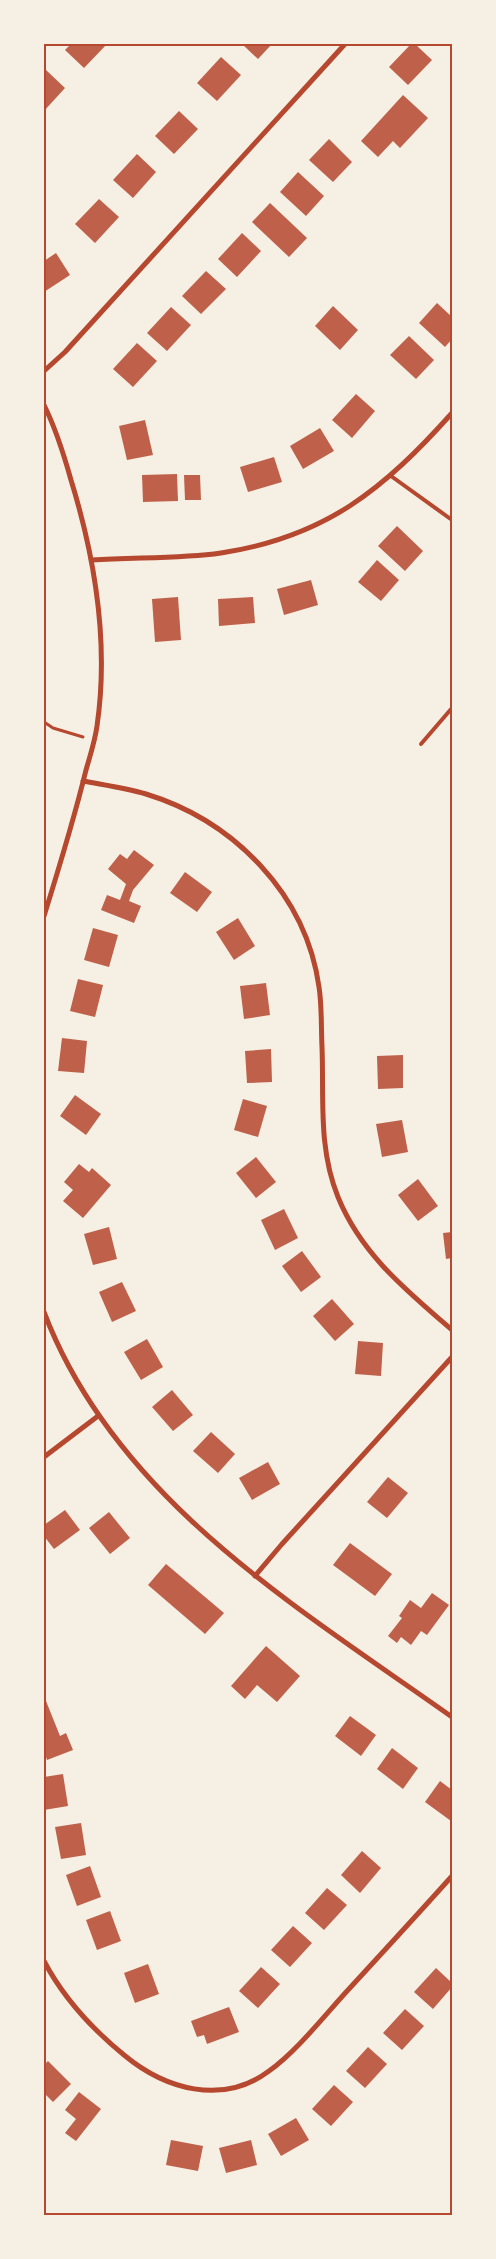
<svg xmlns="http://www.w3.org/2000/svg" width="496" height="2259" font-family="'Fira Sans Condensed',sans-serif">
  <rect width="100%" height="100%" fill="#f6efe4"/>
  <g fill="#bf614a">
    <path d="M71,44H107L84,68L65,50Z"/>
    <path d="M242,44H272L258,59Z"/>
    <path d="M411,44H415L432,60L408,85L389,67Z"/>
    <path d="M221,57L241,75L217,101L197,83Z"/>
    <path d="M46,70L65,88L44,111V72Z"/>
    <path d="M403,95L428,118L400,148L393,141L378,157L361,141Z"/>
    <path d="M179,111L198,129L174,154L155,136Z"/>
    <path d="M329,139L352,162L333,182L309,160Z"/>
    <path d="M137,154L156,172L133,198L113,180Z"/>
    <path d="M298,172L324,196L306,216L280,192Z"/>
    <path d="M99,199L119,217L95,243L75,224Z"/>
    <path d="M270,203L307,238L289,257L252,222Z"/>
    <path d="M242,233L261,251L237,277L218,259Z"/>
    <path d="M56,253L70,275L44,292V261Z"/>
    <path d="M206,271L226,289L201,314L182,296Z"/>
    <path d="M437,303L452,317V339L445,347L419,323Z"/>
    <path d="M333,306L358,330L340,350L315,326Z"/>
    <path d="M171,307L191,325L167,351L147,333Z"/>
    <path d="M409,336L434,360L416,379L390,355Z"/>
    <path d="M137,343L157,361L133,387L113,369Z"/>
    <path d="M356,394L375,411L352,438L332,420Z"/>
    <path d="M145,420L153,455L127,460L119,426Z"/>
    <path d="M320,428L334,451L303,469L290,446Z"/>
    <path d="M274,457L282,482L248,492L240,467Z"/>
    <path d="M177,474L178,501L143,502L142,475Z"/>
    <path d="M184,475H200L201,500H185Z"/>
    <path d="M397,526L423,551L405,571L378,546Z"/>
    <path d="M377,560L399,580L381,601L358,582Z"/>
    <path d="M311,580L318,605L284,615L277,589Z"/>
    <path d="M178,597L181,640L155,642L152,599Z"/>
    <path d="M253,597L255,623L219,626L218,599Z"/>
    <path d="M134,850L154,865L133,890L129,901L141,906L134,923L101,910L107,895L120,900L126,884L108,869L120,854L127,859Z"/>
    <path d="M185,872L212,892L197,912L170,893Z"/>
    <path d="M238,918L255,946L234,960L216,932Z"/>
    <path d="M93,928L118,935L109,967L84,960Z"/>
    <path d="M78,979L103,985L95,1017L70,1011Z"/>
    <path d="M266,983L270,1015L244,1019L240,986Z"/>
    <path d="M62,1038L87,1041L84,1073L58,1071Z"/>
    <path d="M271,1049L272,1082L247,1083L245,1051Z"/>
    <path d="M403,1055V1088L378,1089L377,1056Z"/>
    <path d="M75,1095L101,1114L86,1135L60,1116Z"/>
    <path d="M243,1099L267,1106L258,1137L234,1130Z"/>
    <path d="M402,1120L408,1152L382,1157L376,1124Z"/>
    <path d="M256,1157L276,1182L256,1198L236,1173Z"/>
    <path d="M79,1164L89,1172L92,1168L111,1185L83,1218L63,1201L73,1190L64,1182Z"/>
    <path d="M418,1179L438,1206L418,1221L398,1195Z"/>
    <path d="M284,1209L298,1238L275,1250L261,1220Z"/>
    <path d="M109,1227L117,1259L93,1265L84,1234Z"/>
    <path d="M452,1232V1258L446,1259L443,1233Z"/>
    <path d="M302,1251L321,1277L301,1292L282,1266Z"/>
    <path d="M122,1282L136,1311L112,1322L99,1292Z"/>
    <path d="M332,1299L354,1324L335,1341L313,1316Z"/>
    <path d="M147,1339L163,1367L141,1380L124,1352Z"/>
    <path d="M358,1341L383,1343L381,1376L355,1374Z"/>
    <path d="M172,1390L193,1415L173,1431L152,1407Z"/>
    <path d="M211,1432L235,1454L218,1473L193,1451Z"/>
    <path d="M268,1462L280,1484L252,1500L239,1478Z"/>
    <path d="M388,1477L408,1493L387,1518L367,1502Z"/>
    <path d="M65,1510L80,1530L54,1549L44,1536V1525Z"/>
    <path d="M109,1512L130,1538L110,1554L89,1528Z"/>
    <path d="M350,1543L392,1574L375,1596L333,1565Z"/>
    <path d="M166,1564L224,1613L205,1634L148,1585Z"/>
    <path d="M432,1593L449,1605L427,1635L421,1631L411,1645L401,1637L397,1643L388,1636L402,1618L399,1616L410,1600L421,1608Z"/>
    <path d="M266,1646L300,1676L277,1702L257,1685L245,1699L231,1686Z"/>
    <path d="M46,1701L60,1736L66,1733L73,1750L47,1760L44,1752V1702Z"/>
    <path d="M350,1716L376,1735L361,1756L335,1736Z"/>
    <path d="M392,1748L418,1768L403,1789L377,1769Z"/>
    <path d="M63,1774L68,1806L44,1810V1777Z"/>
    <path d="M440,1781L452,1790L451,1821L425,1802Z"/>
    <path d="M81,1823L86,1855L61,1859L55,1827Z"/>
    <path d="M362,1851L381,1868L360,1893L341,1875Z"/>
    <path d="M90,1866L101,1897L77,1906L66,1875Z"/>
    <path d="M327,1888L347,1905L324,1930L305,1913Z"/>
    <path d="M110,1911L121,1941L97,1950L86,1920Z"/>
    <path d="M293,1926L312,1943L290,1967L271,1950Z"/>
    <path d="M148,1964L159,1994L135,2003L124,1973Z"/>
    <path d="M261,1967L280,1984L258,2008L239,1991Z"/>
    <path d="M436,1968L452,1983V1987L433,2009L414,1992Z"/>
    <path d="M229,2007L239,2032L207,2044L204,2035L197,2037L191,2021Z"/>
    <path d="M405,2009L424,2026L402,2050L383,2033Z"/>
    <path d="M368,2047L387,2064L365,2088L346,2071Z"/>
    <path d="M48,2061L71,2084L53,2102L44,2093V2065Z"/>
    <path d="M334,2085L353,2102L331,2126L312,2109Z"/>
    <path d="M79,2092L101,2109L76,2141L65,2133L76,2119L65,2110Z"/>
    <path d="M296,2118L309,2140L281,2156L268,2134Z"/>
    <path d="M171,2140L203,2146L198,2171L166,2165Z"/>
    <path d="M251,2140L257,2165L226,2173L219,2148Z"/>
  </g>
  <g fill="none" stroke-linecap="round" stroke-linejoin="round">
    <path stroke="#b5482f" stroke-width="3" d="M44,722L53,728L83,737"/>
    <g stroke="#b5482f" stroke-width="4">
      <path d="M391,476L452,520"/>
      <path d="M421,744L452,708"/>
    </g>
    <g stroke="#b5482f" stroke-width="5">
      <path d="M44,371L65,352L345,44"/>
      <path d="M44,405C56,429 64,455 71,480C95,558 109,644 97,726C95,741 90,756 86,770C74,819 59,868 44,916"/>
      <path d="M92,560C135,557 179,559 221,553C326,537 384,489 452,413"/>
      <path d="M83,781C104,785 126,788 146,794C234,821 306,894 319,987C322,1006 321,1027 322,1047C324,1098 318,1148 338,1197C361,1254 407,1291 452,1330"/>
      <path d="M44,1312C115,1499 297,1607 452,1717"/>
      <path d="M44,1457L98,1416"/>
      <path d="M255,1576L282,1544L452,1357"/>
      <path d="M44,1961C64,1999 91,2028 124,2055C165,2089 222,2106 269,2071C297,2051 324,2016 348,1990C383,1952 418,1914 452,1876"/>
    </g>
  </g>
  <rect width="496" height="2259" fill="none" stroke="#f6efe4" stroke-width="90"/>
  <rect x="45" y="45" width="406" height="2169" fill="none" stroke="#b5482f" stroke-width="2"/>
</svg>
